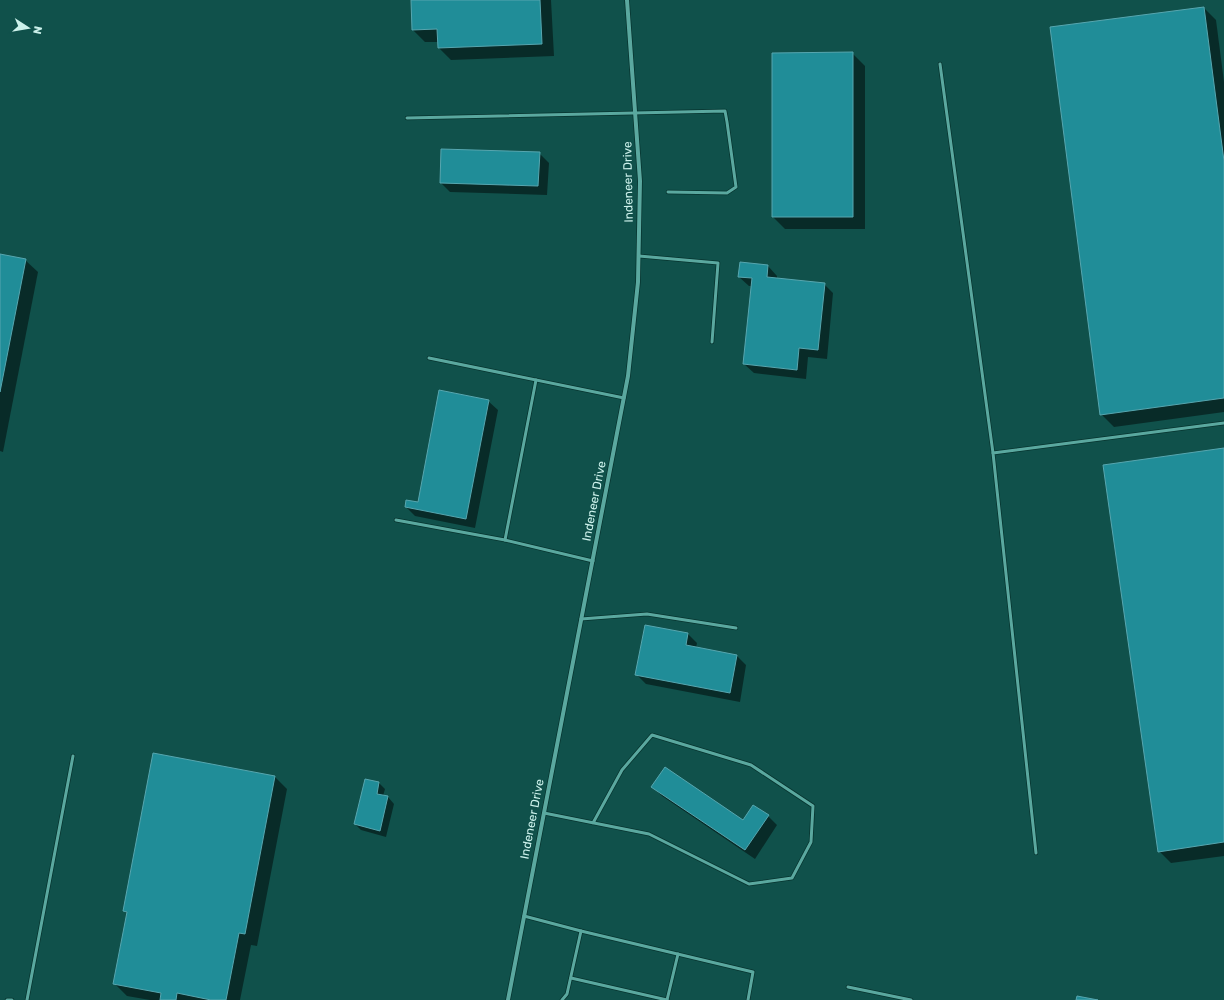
<svg xmlns="http://www.w3.org/2000/svg" width="1224" height="1000" font-family="Rubik,sans-serif">
  <rect width="100%" height="100%" fill="#10514b"/>
  <g fill="#0007">
    <path d="M412,0H551L554,56L451,60L439,48V42H425L413,30Z"/>
    <path d="M1204,8L1216,20L1224,82V412L1114,427L1101,414Z"/>
    <path d="M852,53L865,66V229H785L773,217V54Z"/>
    <path d="M539,153L549,163L547,195L450,192L441,183Z"/>
    <path d="M0,255L25,260L38,272L3,452L0,451Z"/>
    <path d="M741,263L768,266L777,276V279L824,284L833,293L827,359L808,357L806,379L754,373L744,364L752,286H749L739,277Z"/>
    <path d="M488,401L498,410L475,528L415,516L406,507L419,503Z"/>
    <path d="M1224,449V856L1171,863L1159,851Z"/>
    <path d="M688,634L697,643L696,648L737,656L746,665L740,702L646,684L637,675Z"/>
    <path d="M275,777L287,789L257,946L251,945L240,1000H150L127,996L114,983L128,914L124,911Z"/>
    <path d="M366,780L379,783L385,789L383,796L388,797L394,804L386,837L361,830L355,824Z"/>
    <path d="M653,787L744,821L768,816L777,825L755,859L662,796Z"/>
  </g>
  <g fill="#208d98" stroke="#57a6af">
    <path d="M411,0H540L542,44L438,48L437,29L412,30Z"/>
    <path d="M1204,7L1224,161V398L1100,415L1050,27Z"/>
    <path d="M853,52V217H772V53Z"/>
    <path d="M441,149L540,152L538,186L440,183Z"/>
    <path d="M0,254L26,259L0,392Z"/>
    <path d="M740,262L768,265L767,277L825,283L818,350L799,348L797,370L743,364L752,278L738,277Z"/>
    <path d="M439,390L489,400L466,519L405,507L406,500L418,502Z"/>
    <path d="M1224,448V842L1158,852L1103,465Z"/>
    <path d="M645,625L688,633L686,645L737,655L730,693L635,675Z"/>
    <path d="M153,753L275,776L245,934L239,933L226,1000H211L177,993L176,1000H160L161,993L113,984L127,912L123,911Z"/>
    <path d="M665,767L743,820L753,805L769,815L745,850L651,787Z"/>
    <path d="M365,779L379,782L377,794L388,796L380,831L354,824Z"/>
    <path d="M1077,996L1098,1000H1076Z"/>
  </g>
  <g fill="none" stroke-linecap="round" stroke-linejoin="round">
    <defs>
      <g id="lane">
        <path d="M940,64L993,453"/>
        <path d="M407,118L725,111L727,122L736,187L727,193L668,192"/>
        <path d="M639,256L718,263L712,342"/>
        <path d="M429,358L624,398"/>
        <path d="M396,520L505,540L593,561"/>
        <path d="M505,540L536,380"/>
        <path d="M581,619L647,614L736,628"/>
        <path d="M544,813L649,834L749,884L792,878L811,842L813,806L751,765L652,735L622,770L593,823"/>
        <path d="M1036,853L993,453L1224,423"/>
        <path d="M524,916L581,931L567,994L562,1000"/>
        <path d="M581,931L753,972L748,1000"/>
        <path d="M571,978L667,1000"/>
        <path d="M848,987L911,1000"/>
        <path d="M7,1000H12"/>
        <path d="M27,1000L73,756"/>
        <path d="M667,1000L678,954"/>
      </g>
      <path id="street" d="M508,1000L628,376L638,282L640,181L627,0"/>
    </defs>
    <use href="#lane" stroke="#07342f" stroke-width="4.5"/>
    <use href="#street" stroke="#07342f" stroke-width="5.5"/>
    <use href="#lane" stroke="#5aa89f" stroke-width="3"/>
    <use href="#street" stroke="#5aa89f" stroke-width="4"/>
  </g>
  <g text-anchor="middle" dominant-baseline="central" stroke-width="3" stroke-linejoin="round" paint-order="stroke">
    <g font-size="12" fill="#ccf1eb" stroke="#10514b">
      <text transform="translate(628 182) rotate(-91)">Indeneer Drive</text>
      <text transform="translate(594 501) rotate(-79)">Indeneer Drive</text>
      <text transform="translate(532 819) rotate(-79)">Indeneer Drive</text>
    </g>
  </g>
  <g transform="translate(28 28) rotate(102)" stroke="#10514b" stroke-width="3" paint-order="stroke">
  <path d="M0-3L7 15L0 10L-7 15Z" fill="#ccf1eb"/>
  <text y="-6" font-size="11" font-weight="bold" text-anchor="middle" fill="#ccf1eb">N</text>
  </g>
</svg>
